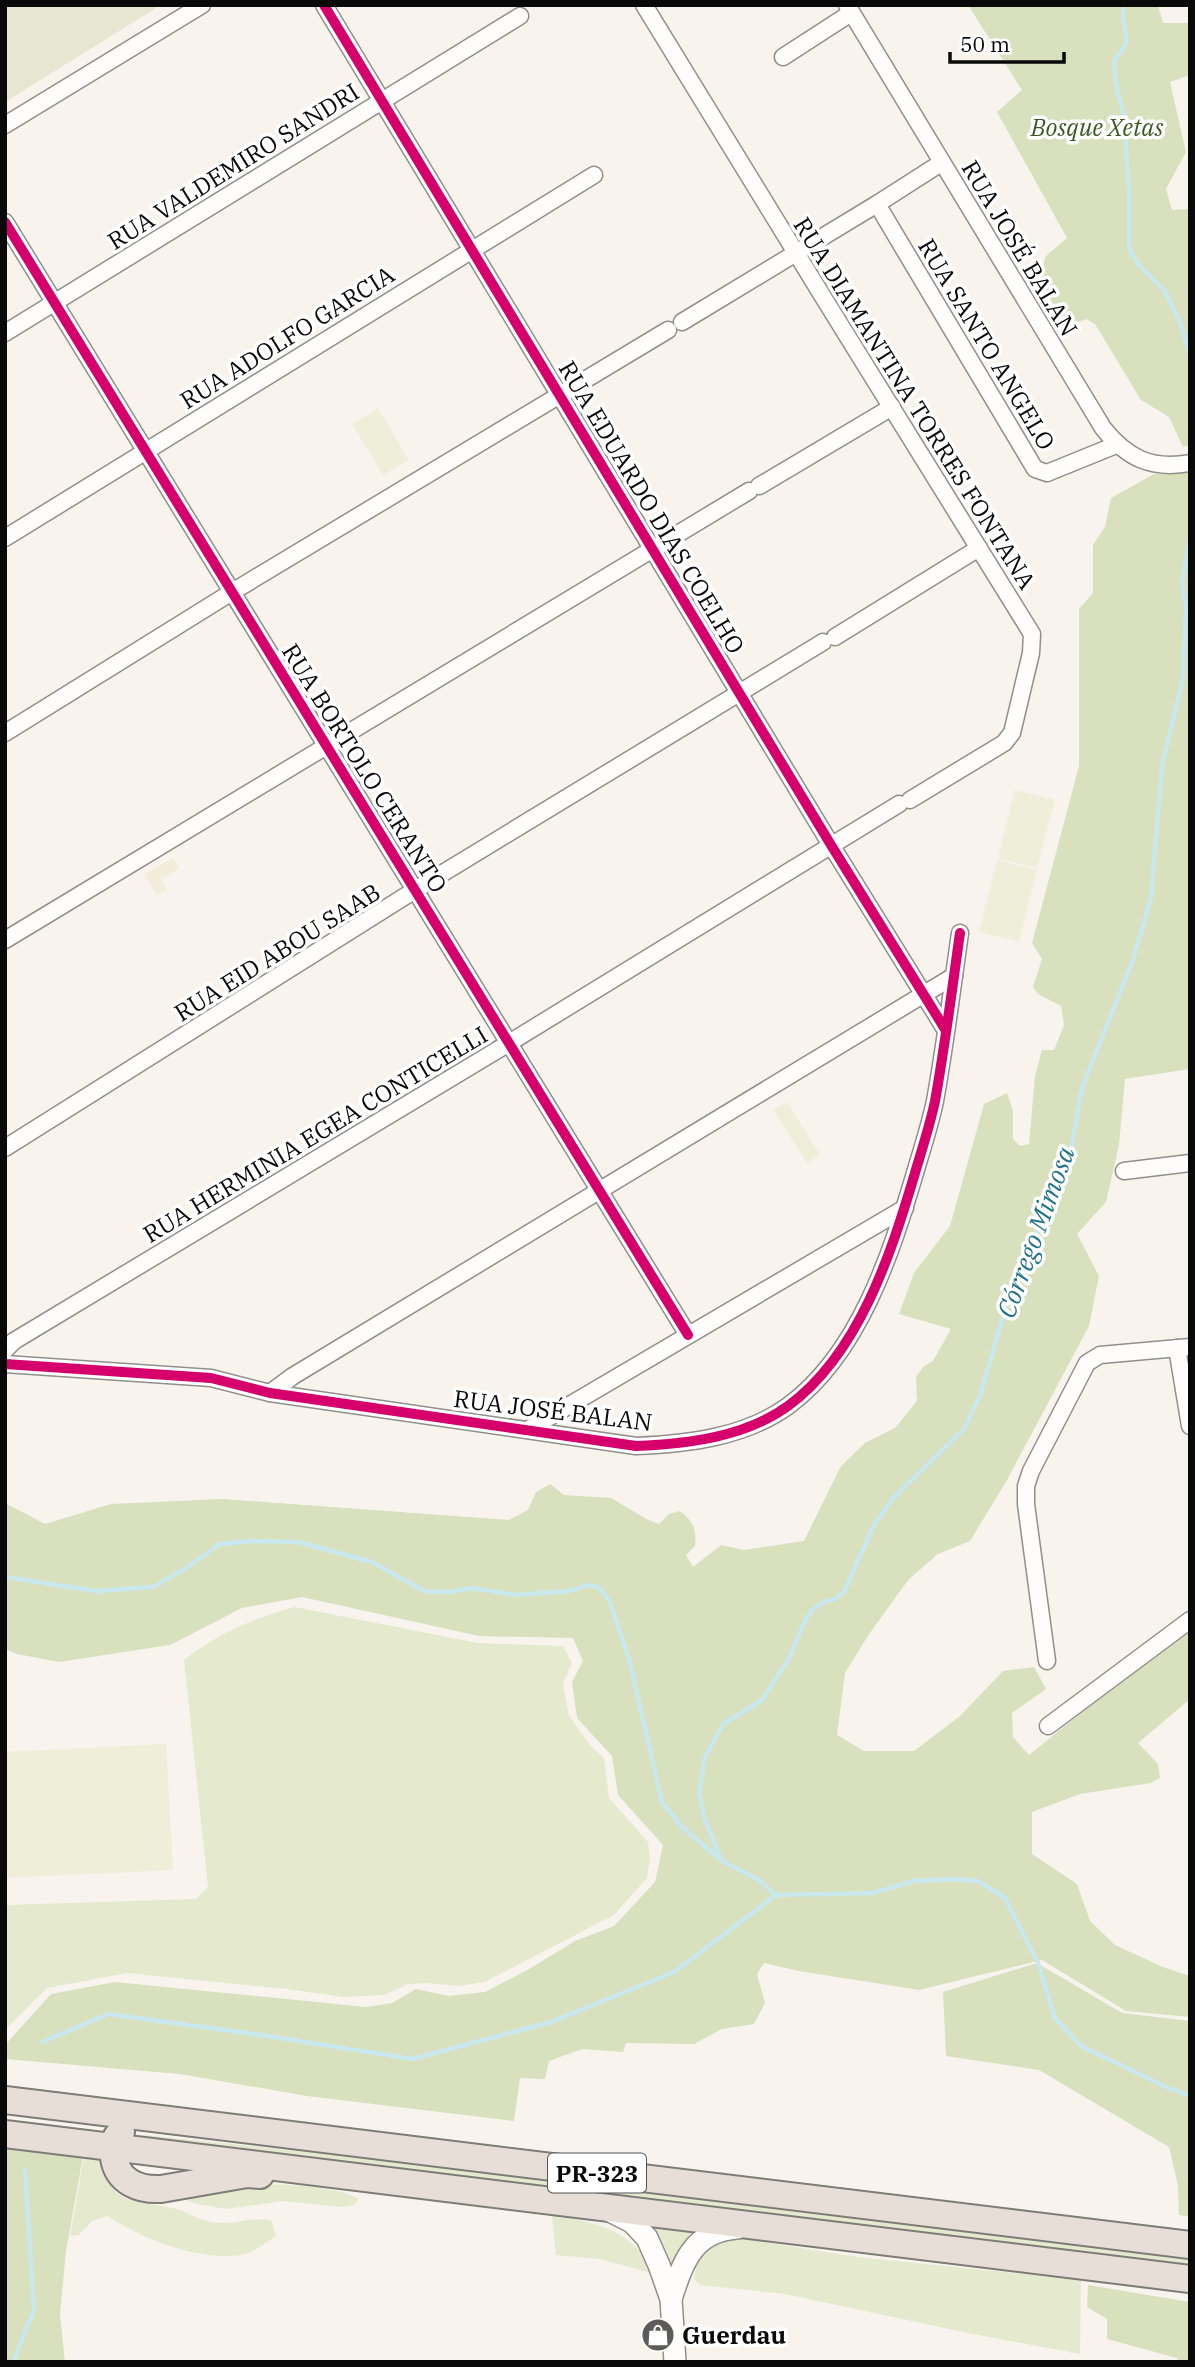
<svg xmlns="http://www.w3.org/2000/svg" width="1195" height="2367" font-family="'IBM Plex Serif',serif">
  <rect width="100%" height="100%" fill="#f8f4ed"/>
  <path fill="#f3ecdb" d="M173,858L179,868L161,879L167,890L157,895L144,874Z"/>
  <g fill="#e5eacf">
    <path d="M295,1607L478,1643L563,1646L572,1663L563,1684L569,1716L591,1746L604,1758L609,1798L648,1842L650,1858L647,1878L614,1915L485,1982L458,1986L428,1983L408,1984L385,1995L343,1997L287,1989L127,1973L47,1988L5,2030V1905L196,1899L208,1887L184,1660C220,1632 252,1619 295,1607Z"/>
    <path d="M145,2135L310,2152L385,2155L1190,2254V2269L138,2138Z"/>
    <path d="M84,2157L102,2158C110,2207 133,2199 173,2208C193,2213 198,2223 224,2223C241,2223 256,2216 272,2221L276,2236C266,2242 254,2253 242,2255C199,2261 143,2240 108,2216L92,2221L79,2235L70,2236Z"/>
    <path d="M239,2183C267,2184 336,2184 358,2199L355,2205L342,2207L283,2201L227,2209L197,2204L175,2196Z"/>
    <path d="M552,2215C597,2222 633,2230 655,2274L599,2259L556,2255Z"/>
    <path d="M650,2227L694,2231L683,2244L671,2268Z"/>
    <path d="M738,2238L858,2257L1081,2280L1080,2354L968,2333L785,2294L700,2285L694,2279C696,2253 713,2241 738,2238Z"/>
  </g>
  <g fill="#d8e0be">
    <path d="M968,5H1158L1163,23H1190V75L1170,82L1186,152L1166,189L1172,210L1190,209V445L1183,447L1169,417L1141,400L1095,324L1086,319L1069,326L1034,277L1043,269L1045,257L1067,238L997,112L1022,90Z"/>
    <path d="M1190,468V1069L1125,1079L1119,1145L1106,1202L1077,1234L1099,1276L1089,1326L1007,1480L970,1541L938,1554L909,1579L869,1634L845,1673L837,1735L864,1751H914L960,1716L1003,1671L1034,1667L1046,1689L1012,1713L1013,1737L1029,1755L1134,1670L1190,1629V1699L1138,1743L1158,1764L1160,1778L1151,1783L1080,1794L1032,1812V1854L1077,1884L1090,1921L1115,1945L1163,1967L1190,1976V2017L1126,2011L1042,1960L919,1990L799,1971L764,1963L757,1974L765,2003L754,2024L722,2029L694,2044L626,2043L623,2052L582,2049L549,2061L545,2079L520,2078L514,2121L307,2096L180,2074L5,2059V2045L51,1994L115,1982L366,2007L392,2003L416,1989L448,1996L485,1992L529,1969L575,1941L614,1926L655,1882L663,1845L618,1795L612,1756L577,1718L572,1682L583,1661L573,1638L479,1636L302,1597L242,1608L170,1645L59,1662L17,1654L5,1649V1503L45,1524L111,1504L222,1499L509,1520L528,1510L536,1492L550,1484L564,1495L611,1498L648,1520L659,1524L669,1514L680,1511C693,1521 697,1530 695,1546L686,1555L693,1567L721,1545L744,1550L804,1541L841,1466L865,1443L895,1428L917,1401L916,1377L924,1366L933,1361L951,1329L899,1314L914,1273L950,1226L984,1104L1007,1093L1013,1111V1139L1020,1146L1029,1144L1035,1076L1042,1050H1054L1064,1025L1061,1006L1038,994L1033,987L1042,959L1032,943L1079,766V609L1093,593V545L1105,527L1111,498L1154,474Z"/>
    <path d="M1037,1963L1122,2013L1190,2021V2217L1179,2215L1178,2186L1169,2147L1039,2070L946,2056L943,1992Z"/>
    <path d="M5,2146L83,2156L66,2251L60,2314L65,2362H5Z"/>
    <path d="M1088,2285L1190,2302V2362H1179L1177,2358L1107,2339V2319L1087,2307Z"/>
  </g>
  <path fill="#e6e6d3" d="M5,5H161L5,102Z"/>
  <g fill="#eeeed9">
    <path d="M378,408L409,460L383,475L352,424Z"/>
    <path d="M1015,790L1055,800L1037,868L998,858Z"/>
    <path d="M997,860L1037,870L1019,942L979,932Z"/>
    <path d="M787,1102L820,1155L807,1163L773,1110Z"/>
    <path d="M166,1744L173,1870L5,1878V1752Z"/>
  </g>
  <g fill="none" stroke-linecap="round" stroke-linejoin="round">
    <g stroke="#c8e8ee" stroke-width="4.5">
      <path d="M1124,5L1123,17L1127,42L1114,62L1117,90L1124,115L1129,193V248L1139,265L1164,290L1180,322L1190,355"/>
      <path d="M1190,539L1182,582L1186,606L1183,678L1162,766L1151,898L1133,960L1082,1088L1071,1150L1063,1172L1047,1204L1028,1258L1011,1289L980,1396L964,1429L893,1498L873,1527L844,1592L835,1599L824,1602L812,1610L804,1623L788,1660L762,1700L723,1724L705,1757L699,1794L705,1820L722,1861L759,1880L776,1895L873,1893L913,1881L956,1879L978,1881L1005,1898L1038,1963L1055,2018L1081,2046L1166,2087L1190,2096"/>
      <path d="M5,1577L96,1591L153,1587L186,1568L220,1544L253,1541L298,1542L372,1562L424,1591L450,1592L471,1588L517,1595L570,1591L587,1585L598,1587L609,1600L629,1659L662,1802L681,1826L720,1859"/>
      <path d="M42,2042L108,2014L261,2035L412,2059L551,2022L674,1972L776,1895"/>
      <path d="M13,2362L34,2310L25,2170"/>
    </g>
    <defs>
      <g id="minor">
        <path d="M324,5L831,845L945,1029"/>
        <path d="M644,5C772,216 902,424 1032,634L1031,653L1012,733L1004,743L910,800"/>
        <path d="M847,5L1103,428C1127,458 1151,470 1190,463"/>
        <path d="M783,57L851,13"/>
        <path d="M5,125L202,5"/>
        <path d="M877,204L1035,469L1047,473L1116,445"/>
        <path d="M5,222L688,1335"/>
        <path d="M682,322L877,204L941,163"/>
        <path d="M5,333L520,16"/>
        <path d="M759,486L892,407"/>
        <path d="M5,538L594,175"/>
        <path d="M835,637L979,548"/>
        <path d="M5,733L232,592L668,330"/>
        <path d="M5,940L749,491"/>
        <path d="M5,1148L415,890L823,642"/>
        <path d="M1124,1171L1190,1163"/>
        <path d="M1177,1348L1190,1426"/>
        <path d="M5,1350L14,1341L509,1043L899,804"/>
        <path d="M5,1364L211,1378L270,1393L636,1446C688,1444 745,1437 788,1406C859,1354 891,1254 915,1173C922,1149 930,1125 935,1101C945,1046 952,989 960,933"/>
        <path d="M270,1393L293,1376L954,976"/>
        <path d="M529,1429L905,1208"/>
        <path d="M1047,1661L1026,1504V1486L1031,1471L1087,1363L1100,1355L1190,1347"/>
        <path d="M1048,1726L1190,1620"/>
      </g>
      <g id="tertiary">
        <path d="M610,2211L632,2222L647,2238L659,2265L671,2299L675,2362"/>
        <path d="M671,2299C683,2262 693,2231 737,2228"/>
      </g>
      <g id="trunk">
        <path d="M5,2100L1190,2245"/>
        <path d="M121,2132C113,2139 112,2148 114,2158C118,2182 139,2190 161,2189L247,2174L260,2175"/>
        <path d="M5,2134L1190,2279"/>
      </g>
    </defs>
    <use href="#minor" stroke="#918f8c" stroke-width="19"/>
    <use href="#tertiary" stroke="#918f8c" stroke-width="24"/>
    <use href="#trunk" stroke="#7e7c79" stroke-width="30"/>
    <use href="#minor" stroke="#fefdfc" stroke-width="16"/>
    <use href="#tertiary" stroke="#fefdfc" stroke-width="21"/>
    <use href="#trunk" stroke="#e7ded7" stroke-width="26"/>
    <defs>
      <g id="cycleway">
        <path d="M324,5L831,845L945,1029"/>
        <path d="M5,222L688,1335"/>
        <path d="M5,1364L211,1378L270,1393L636,1446C688,1444 745,1437 788,1406C859,1354 891,1254 915,1173C922,1149 930,1125 935,1101C945,1046 952,989 960,933"/>
      </g>
    </defs>
    <use href="#cycleway" stroke="#fff" stroke-width="15"/>
    <use href="#cycleway" stroke="#d6006c" stroke-width="10"/>
  </g>
  <defs>
    <symbol id="shop-disc" viewBox="-11 -11 22 22"><circle r="9.5" fill="#5d5b59" stroke="#fff"/><path d="M-5-2.5h2.3a2.7 3.5 0 0 1 5.4 0H5L5.5 6h-11ZM-1.5-2.5h3a1.5 2.3 0 0 0-3 0Z" fill="#fff"/></symbol>
  </defs>
  <g fill-rule="evenodd">
    <use href="#shop-disc" x="639" y="2316" width="38" height="38"/>
  </g>
  <g text-anchor="middle" dominant-baseline="central" stroke-width="7" stroke-linejoin="round" paint-order="stroke">
    <rect fill="#fff" stroke="#535353" stroke-width="2" x="548" y="2153.5" width="98" height="39" rx="5"/>
    <g font-size="23" font-weight="bold" fill="#090909">
      <text x="597" y="2173">PR-323</text>
    </g>
    <g font-size="24" font-style="italic" fill="#395823" stroke="#fff">
      <text x="1097" y="127">Bosque Xetas</text>
    </g>
    <g font-size="24" fill="#090909" stroke="#fff">
      <text transform="translate(233 166) rotate(-32)">RUA VALDEMIRO SANDRI</text>
      <text transform="translate(1020 248) rotate(59)">RUA JOSÉ BALAN</text>
      <text transform="translate(287 337) rotate(-32)">RUA ADOLFO GARCIA</text>
      <text transform="translate(987 344) rotate(59)">RUA SANTO ANGELO</text>
      <text transform="translate(915 403) rotate(58)">RUA DIAMANTINA TORRES FONTANA</text>
      <text transform="translate(652 507) rotate(59)">RUA EDUARDO DIAS COELHO</text>
      <text transform="translate(365 768) rotate(58)">RUA BORTOLO CERANTO</text>
      <text transform="translate(277 952) rotate(-32)">RUA EID ABOU SAAB</text>
      <text transform="translate(315 1134) rotate(-31)">RUA HERMINIA EGEA CONTICELLI</text>
      <text transform="translate(553 1410) rotate(7)">RUA JOSÉ BALAN</text>
    </g>
    <g font-size="24" font-weight="bold" fill="#090909" stroke="#fff" text-anchor="start">
      <text x="682" y="2335">Guerdau</text>
    </g>
    <g font-size="26" font-style="italic" fill="#23728b" stroke="#fff">
      <text transform="translate(1035 1232) rotate(-70)">Córrego Mimosa</text>
    </g>
  </g>
  <rect width="1195" height="2367" fill="none" stroke="#090909" stroke-width="14"/>
  <path d="M950 52v10h114v-10" fill="none" stroke="#090909" stroke-width="3.5"/>
  <text x="960" y="52" font-size="21" fill="#090909" stroke="#ffffff" stroke-width="5" paint-order="stroke">50 m</text>
</svg>
